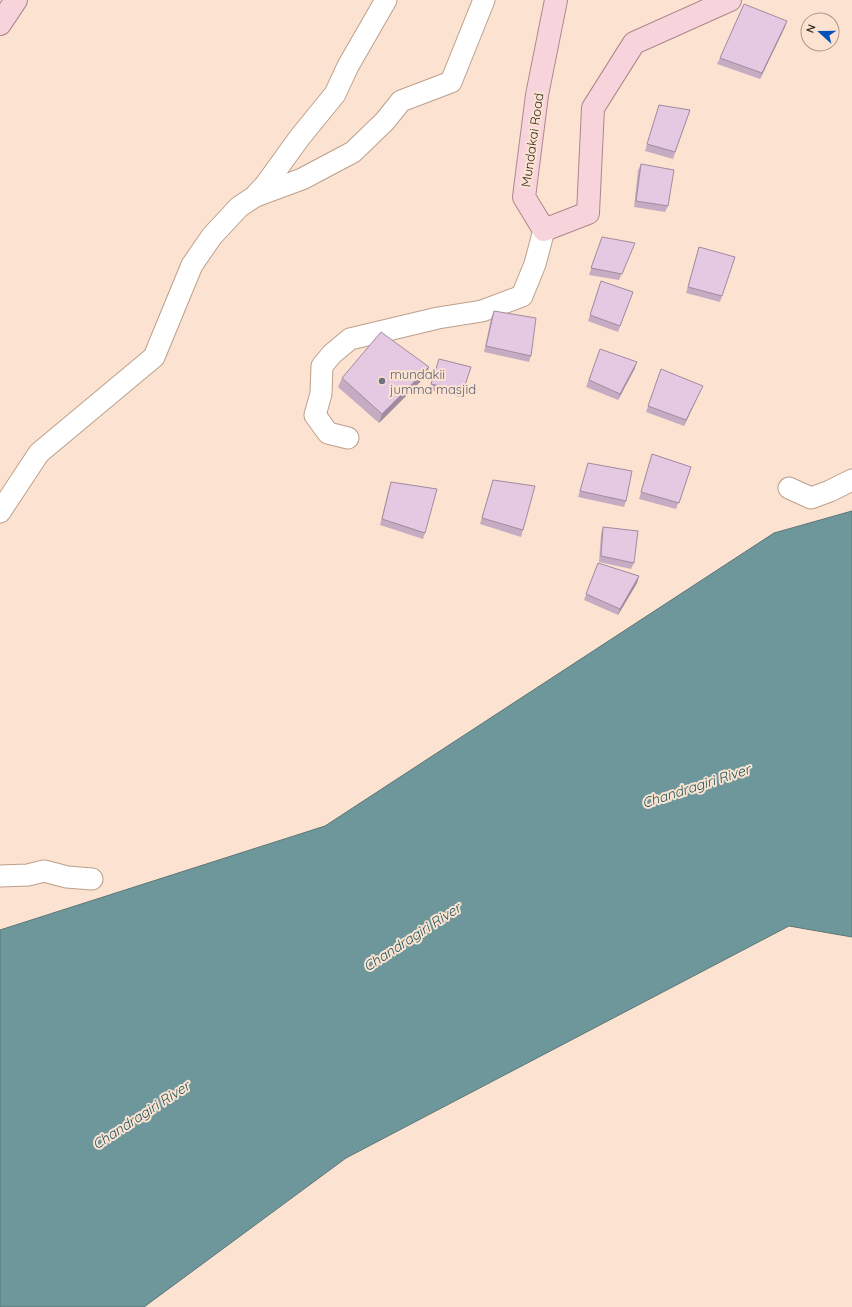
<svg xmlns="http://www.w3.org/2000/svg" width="852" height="1307" font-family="Quicksand,sans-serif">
  <rect width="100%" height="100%" fill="#fce3d1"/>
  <path fill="#6e979c" stroke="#5c7676" d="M852,511V937L789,926L346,1158L144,1307H0V930L325,826L774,533Z"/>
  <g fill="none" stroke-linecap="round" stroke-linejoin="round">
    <defs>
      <g id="minor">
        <path d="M256,196L302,179L353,152L385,121L401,101L451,82L484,0"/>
        <path d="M348,438L328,433L315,415L321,394L322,366L332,354L350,339L438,318L482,311L522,296L535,264L544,230"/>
        <path d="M789,488L811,498L830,491L852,480"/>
        <path d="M0,512L39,453L154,357L192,265L212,236L239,207L254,197L266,184L300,137L335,94L348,66L386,0"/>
        <path d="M0,876L28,875L44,871L67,877L92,879"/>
      </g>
      <g id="major">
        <path d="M556,0L537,95L524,197L544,230L588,213L593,108L634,43L730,0"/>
        <path d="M0,24L16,0"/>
      </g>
    </defs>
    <use href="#minor" stroke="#bc9f8a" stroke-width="23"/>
    <use href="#major" stroke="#af858b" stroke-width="24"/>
    <use href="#minor" stroke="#fff" stroke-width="21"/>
    <use href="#major" stroke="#f7d4dc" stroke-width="22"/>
  </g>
  <g fill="#c5acc2">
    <path d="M787,21L785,27L760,79L717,64L720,58Z"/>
    <path d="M659,105L690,110L673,159L645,151Z"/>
    <path d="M641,164L668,206L665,212L634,207L638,170Z"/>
    <path d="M602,237L632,249L619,280L589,275Z"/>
    <path d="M699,247L735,257L720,302L686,293Z"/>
    <path d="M601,281L633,292L618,332L588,321Z"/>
    <path d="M494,311L531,356L529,362L484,352L491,318Z"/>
    <path d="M600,349L635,368L618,400L586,387Z"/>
    <path d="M439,359L471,367L461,397L429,390Z"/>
    <path d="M429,367L426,376L379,423L338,387L342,378Z"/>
    <path d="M661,369L700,392L684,426L646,412Z"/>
    <path d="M652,454L691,467L676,509L639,499Z"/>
    <path d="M588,463L626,501L624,507L578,497Z"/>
    <path d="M493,480L523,530L521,537L480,524Z"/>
    <path d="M391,482L425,533L423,539L380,525L389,488Z"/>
    <path d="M603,527L634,563L631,569L599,562L601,534Z"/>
    <path d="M598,563L639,576L637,583L618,615L584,600Z"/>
  </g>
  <g fill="#a08c9e">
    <path d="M787,21L785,27L760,79L762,73Z"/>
    <path d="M637,362L635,368L618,400L620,394Z"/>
    <path d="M429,367L426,376L379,423L382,414Z"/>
    <path d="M703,386L700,392L684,426L686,420Z"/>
    <path d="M639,576L637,583L618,615L620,609Z"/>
  </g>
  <g fill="#e5c8e1" stroke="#a08c9e">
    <path d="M744,4L787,21L762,73L720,58Z"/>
    <path d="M659,105L690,110L675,152L647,144Z"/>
    <path d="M641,164L674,170L668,206L636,201Z"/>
    <path d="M602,237L635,243L622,274L591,268Z"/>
    <path d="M699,247L735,257L722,296L688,287Z"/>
    <path d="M601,281L633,292L620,326L590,315Z"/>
    <path d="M494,311L536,318L531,356L486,346Z"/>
    <path d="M381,332L429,367L382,414L342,378Z"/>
    <path d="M600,349L637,362L620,394L589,380Z"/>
    <path d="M439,359L471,367L463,391L431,384Z"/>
    <path d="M661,369L703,386L686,420L648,406Z"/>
    <path d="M652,454L691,467L679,503L641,492Z"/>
    <path d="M588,463L632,471L626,501L580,491Z"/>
    <path d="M493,480L535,486L523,530L482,518Z"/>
    <path d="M391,482L437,489L425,533L382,519Z"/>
    <path d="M603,527L638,531L634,563L601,556Z"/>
    <path d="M598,563L639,576L620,609L586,594Z"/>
  </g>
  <circle fill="#6b7280" stroke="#fce3d1" stroke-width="1.5" cx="382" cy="381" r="4"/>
  <g text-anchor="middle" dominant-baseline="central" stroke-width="4" stroke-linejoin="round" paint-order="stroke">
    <g font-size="13" fill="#33281f" stroke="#fce3d1">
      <text transform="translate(532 140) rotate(-82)">Mundakai Road</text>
    </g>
    <g font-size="13" fill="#5b616d" stroke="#fce3d1" text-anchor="start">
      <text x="390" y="374">mundakii<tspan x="390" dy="15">jumma masjid</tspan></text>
    </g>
    <g font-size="14" font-style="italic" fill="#1b565d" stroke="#fce3d1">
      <text transform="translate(696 786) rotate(-18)">Chandragiri River</text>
      <text transform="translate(412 937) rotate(-33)">Chandragiri River</text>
      <text transform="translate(141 1115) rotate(-33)">Chandragiri River</text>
    </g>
  </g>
  <g transform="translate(820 32) rotate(291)"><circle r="19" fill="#fce3d1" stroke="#ac988a"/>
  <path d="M0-3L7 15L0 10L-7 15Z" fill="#0351ba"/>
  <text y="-6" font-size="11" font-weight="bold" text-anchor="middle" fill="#33281f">N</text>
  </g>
</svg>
